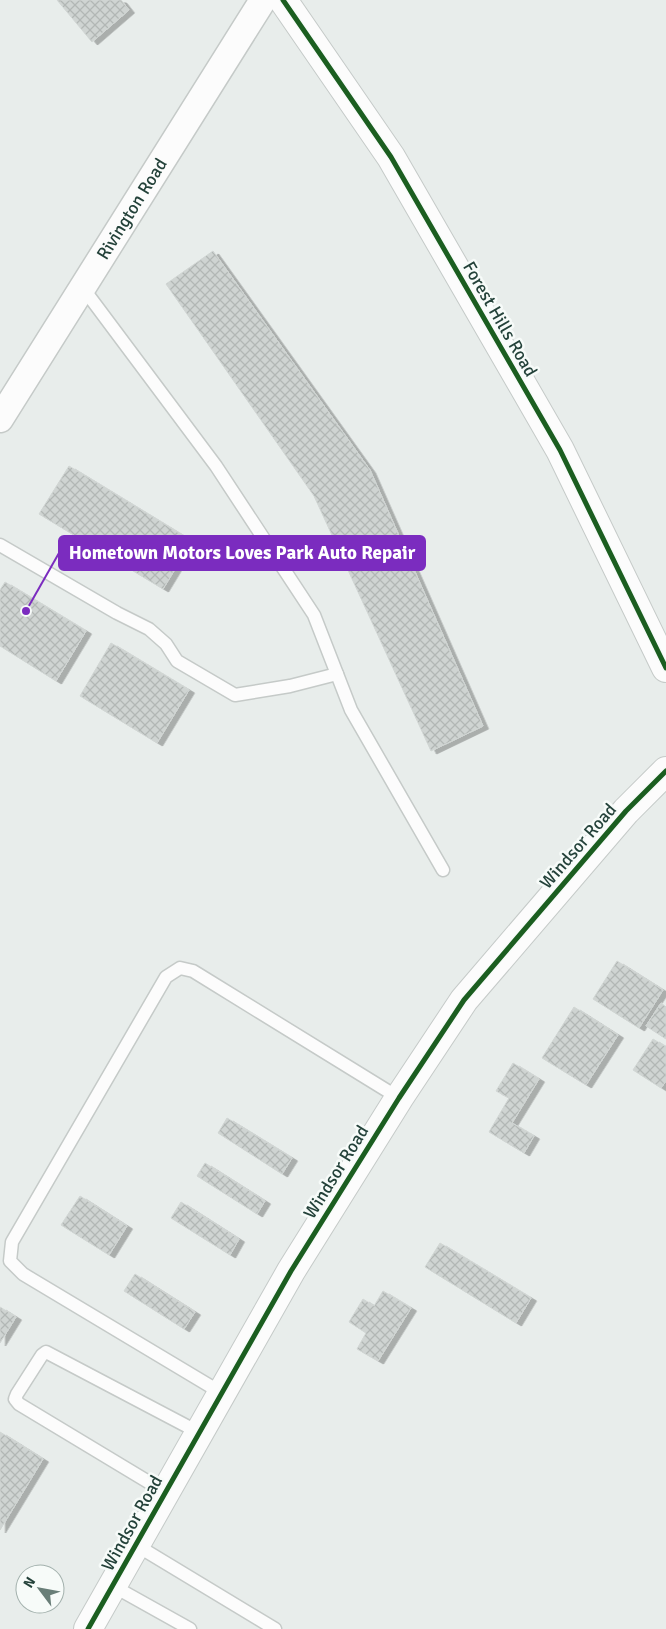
<svg xmlns="http://www.w3.org/2000/svg" width="666" height="1629" font-family="Signika,sans-serif">
  <defs>
    <pattern id="building-cross-hatch" width="8" height="8" patternUnits="userSpaceOnUse" patternTransform="scale(1.25)"><rect width="8" height="8" fill="#cfd4d2"/><path d="M0 0l8 8M0 8l8-8" fill="none" stroke="#b2b7b5"/></pattern>
    <filter id="shadow"><feDropShadow dx="5.5" dy="3" stdDeviation="0" flood-color="#0004"/></filter>
  </defs>
  <rect width="100%" height="100%" fill="#e8edeb"/>
  <g fill="url(#building-cross-hatch)" stroke="#d1d6d4" filter="url(#shadow)">
    <path d="M57,0H121L129,10L92,42Z"/>
    <path d="M213,251L370,470L483,726L431,751L314,496L166,284Z"/>
    <path d="M69,466L192,541L163,589L39,514Z"/>
    <path d="M5,582L86,631L56,681L0,646V590Z"/>
    <path d="M111,643L189,690L157,743L80,696Z"/>
    <path d="M617,961L663,990L639,1028L593,999Z"/>
    <path d="M661,1003L666,1007V1039L646,1026Z"/>
    <path d="M574,1007L618,1035L586,1085L542,1058Z"/>
    <path d="M653,1039L666,1047V1081L661,1088L633,1070Z"/>
    <path d="M513,1063L539,1079L512,1123L534,1136L524,1153L489,1132L509,1098L496,1091Z"/>
    <path d="M227,1118L292,1158L282,1174L218,1133Z"/>
    <path d="M205,1163L265,1201L257,1214L197,1176Z"/>
    <path d="M80,1196L127,1226L109,1255L61,1225Z"/>
    <path d="M181,1202L239,1239L230,1255L171,1218Z"/>
    <path d="M440,1243L531,1298L516,1323L425,1267Z"/>
    <path d="M135,1274L195,1312L184,1329L124,1291Z"/>
    <path d="M383,1291L411,1308L378,1361L357,1349L366,1333L349,1322L363,1299L374,1306Z"/>
    <path d="M0,1307L16,1317L0,1343Z"/>
    <path d="M0,1432L43,1459L0,1530Z"/>
  </g>
  <g fill="none" stroke-linecap="round" stroke-linejoin="round">
    <defs>
      <g id="service">
        <path d="M83,288L216,466L314,615L351,710L443,870"/>
        <path d="M0,545L117,613L149,629L166,644L177,661L235,695L290,686L337,674"/>
        <path d="M220,1392L23,1274L10,1261L12,1242L166,977L180,968L193,971L399,1098"/>
        <path d="M165,1492L19,1404L15,1399L17,1394L42,1355L46,1352L198,1432"/>
        <path d="M136,1545L275,1629"/>
        <path d="M113,1586L190,1629"/>
      </g>
      <g id="minor">
        <path id="s1" d="M0,419L263,0"/>
      </g>
      <g id="tertiary">
        <path d="M283,0L391,157L560,450L666,668"/>
        <path d="M88,1629L291,1271L399,1098L464,1000L626,811L666,771"/>
      </g>
    </defs>
    <use href="#service" stroke="#c5cac8" stroke-width="15"/>
    <use href="#minor" stroke="#c5cac8" stroke-width="29"/>
    <use href="#tertiary" stroke="#c5cac8" stroke-width="30"/>
    <use href="#service" stroke="#fcfcfc" stroke-width="12"/>
    <use href="#minor" stroke="#fcfcfc" stroke-width="26"/>
    <use href="#tertiary" stroke="#fcfcfc" stroke-width="28"/>
    <defs>
      <g id="cycleway">
        <path d="M283,0L391,157L560,450L666,668"/>
        <path d="M88,1629L291,1271L399,1098L464,1000L626,811L666,771"/>
      </g>
    </defs>
    <use href="#cycleway" stroke="#f7fbf9" stroke-width="8"/>
    <use href="#cycleway" stroke="#1b5e20" stroke-width="5"/>
  </g>
  <g text-anchor="middle" dominant-baseline="central" stroke-width="5" stroke-linejoin="round" paint-order="stroke">
    <g font-size="18" fill="#24423a" stroke="#f7fbf9">
      <text stroke="none"><textPath href="#s1" startOffset="248">Rivington Road</textPath></text>
      <text transform="translate(500 319) rotate(60)">Forest Hills Road</text>
      <text transform="translate(578 846) rotate(-49)">Windsor Road</text>
      <text transform="translate(336 1172) rotate(-58)">Windsor Road</text>
      <text transform="translate(132 1523) rotate(-61)">Windsor Road</text>
    </g>
  </g>
  <path fill="none" stroke="#7b2cbf" stroke-width="2" d="M26 611L59 553"/>
  <circle fill="#7b2cbf" stroke="#f7fbf9" stroke-width="2" cx="26" cy="611" r="5"/>
  <rect fill="#7b2cbf" stroke="#7b2cbf" stroke-width="2" x="59" y="536" width="366" height="34" rx="5"/>
  <g font-size="19" text-anchor="middle" font-weight="bold" fill="#fff">
    <text x="242" y="559">Hometown Motors Loves Park Auto Repair</text>
  </g>
  <g transform="translate(40 1589) rotate(302)"><circle r="24" fill="#f7fbf9" stroke="#a3b1ad"/>
  <path d="M0-4L9 19L0 12L-9 19Z" fill="#697e78"/>
  <text y="-8" font-size="14" font-weight="bold" text-anchor="middle" fill="#24423a">N</text>
  </g>
</svg>
